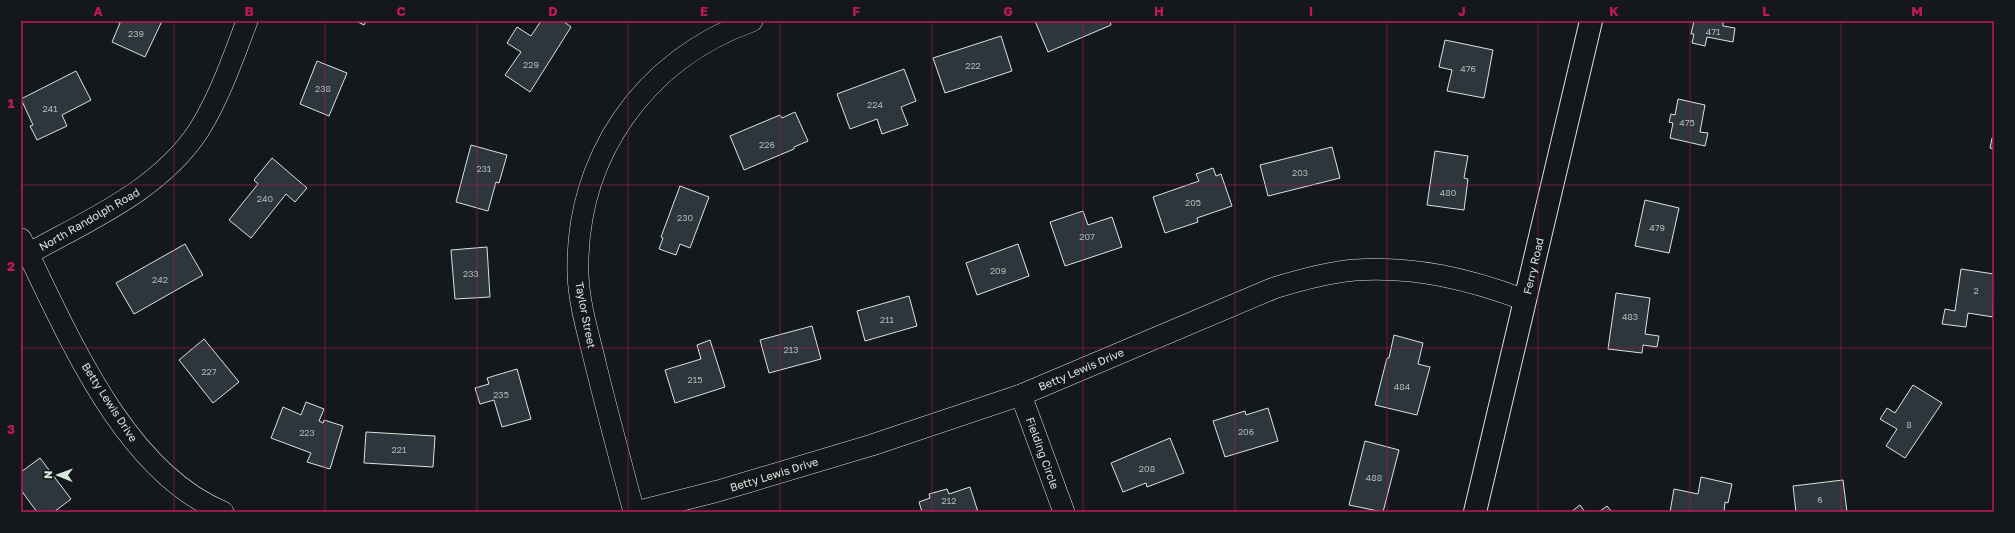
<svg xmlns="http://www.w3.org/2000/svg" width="2015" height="533" font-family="'Golos Text',sans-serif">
  <rect width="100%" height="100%" fill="#14181c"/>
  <g fill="#2c363c" stroke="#d8e6dc">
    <path d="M115,21H162L145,57L112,42L120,23Z"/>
    <path d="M356,21H366L364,25Z"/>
    <path d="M541,21H563L571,27L530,92L505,75L521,52L507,43L517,27L531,36Z"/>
    <path d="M1035,21H1110L1111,25L1048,52Z"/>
    <path d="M1694,21H1723V26L1735,28L1733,42L1707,37L1705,46L1692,43L1694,34H1691Z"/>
    <path d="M1001,36L1012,71L945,93L933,58Z"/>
    <path d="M1445,40L1493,50L1484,98L1447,91L1452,70L1439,67Z"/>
    <path d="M317,61L347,73L329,116L300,104Z"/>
    <path d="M904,69L916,101L901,107L908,125L882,134L877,119L850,129L837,94Z"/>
    <path d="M76,71L91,100L62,115L67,126L37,140L30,126L33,125L21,99Z"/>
    <path d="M1678,99L1705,105L1700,132L1708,133L1705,146L1670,138L1673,123L1669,122L1671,114L1675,115Z"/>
    <path d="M795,112L808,141L794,147V149L744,170L730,136L780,115L782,118Z"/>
    <path d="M1992,138L1994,139V149L1990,148Z"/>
    <path d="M471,145L507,155L499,183L496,182L488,211L456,202Z"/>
    <path d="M1332,147L1340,178L1268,196L1260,165Z"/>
    <path d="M1435,151L1468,156L1464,178L1468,179L1464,210L1427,205Z"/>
    <path d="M272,158L307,188L295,202L286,194L251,238L229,220L258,184L254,180Z"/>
    <path d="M1213,168L1216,176L1221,174L1232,206L1197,218L1198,222L1165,233L1153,197L1199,181L1196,174Z"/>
    <path d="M680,186L709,197L690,248L680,244L676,255L659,249L663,238L661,237Z"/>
    <path d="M1645,200L1679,208L1669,253L1635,246Z"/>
    <path d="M1083,211L1088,225L1112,217L1122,247L1065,266L1050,222Z"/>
    <path d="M185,244L203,275L134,314L116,283Z"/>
    <path d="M1018,244L1029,276L977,295L966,263Z"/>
    <path d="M487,247L490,297L455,299L451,250Z"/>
    <path d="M1961,269L1994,274L1993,317L1968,313L1966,327L1942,324L1945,309L1955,311Z"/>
    <path d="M1616,293L1650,298L1645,334L1659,336L1657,347L1643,345L1642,353L1608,349Z"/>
    <path d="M909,296L917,326L865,341L857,311Z"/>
    <path d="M812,326L821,359L769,373L760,340Z"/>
    <path d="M1394,335L1423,343L1418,364L1430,367L1417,415L1375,405L1387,358H1389Z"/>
    <path d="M204,339L239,382L213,403L179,360Z"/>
    <path d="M710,340L725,387L675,403L665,370L701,359L697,345Z"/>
    <path d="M517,369L531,419L502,427L494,400L480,404L475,388L489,384L487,378Z"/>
    <path d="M1913,385L1942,403L1905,458L1886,446L1897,429L1880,419L1887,408L1895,413Z"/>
    <path d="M306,402L324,409L319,421L323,423L324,420L343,426L330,469L307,462L311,453L271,438L283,407L301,415Z"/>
    <path d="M1268,408L1278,441L1225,457L1213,421L1245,411L1246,415Z"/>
    <path d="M366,432L435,436L433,467L364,463Z"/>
    <path d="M1170,438L1184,473L1147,487L1146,483L1123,492L1111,463Z"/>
    <path d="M1365,441L1399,450L1383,512L1349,505Z"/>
    <path d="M40,458L71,499L54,512H37L21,490V472Z"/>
    <path d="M1701,477L1732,484L1728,503L1725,502L1724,512H1670L1674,489L1698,494Z"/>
    <path d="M1843,480L1847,512H1796L1793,486Z"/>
    <path d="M970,487L978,512H922L919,502L930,498L929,494L947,489L949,494Z"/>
    <path d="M1580,505L1585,512H1571Z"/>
    <path d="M1607,506L1612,512H1599Z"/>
  </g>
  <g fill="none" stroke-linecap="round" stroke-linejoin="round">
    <defs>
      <g id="street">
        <path d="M21,239C67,332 122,470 223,512"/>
        <path d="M28,254C89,220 160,190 199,130C220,96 233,58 247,21"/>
        <path d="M1021,395L1064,512"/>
        <path d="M634,512C621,463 608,415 596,366C589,336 579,305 578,274C575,158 643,60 752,21"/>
        <path d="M636,512L718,491L872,445L1021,395L1274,288C1300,280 1328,272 1355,270C1415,266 1469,279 1525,300"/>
      </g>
      <path id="secondary" d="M1475,512L1591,21"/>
    </defs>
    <use href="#street" stroke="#d8e6dc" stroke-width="22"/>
    <use href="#secondary" stroke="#d8e6dc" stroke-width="24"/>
    <use href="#street" stroke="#14181c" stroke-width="21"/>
    <use href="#secondary" stroke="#14181c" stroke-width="22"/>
  </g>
  <path fill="none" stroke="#c2185b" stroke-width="1" stroke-opacity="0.55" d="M174,21V512M325,21V512M477,21V512M628,21V512M780,21V512M932,21V512M1083,21V512M1235,21V512M1387,21V512M1538,21V512M1690,21V512M1841,21V512M21,185H1994M21,348H1994"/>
  <g text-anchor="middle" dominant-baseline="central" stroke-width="3" stroke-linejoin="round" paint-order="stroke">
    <g font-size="9" fill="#adbab4">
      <text x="1713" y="31">471</text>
      <text x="136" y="33">239</text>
      <text x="531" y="64">229</text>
      <text x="973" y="65">222</text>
      <text x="1468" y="68">476</text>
      <text x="323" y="88">238</text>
      <text x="875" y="104">224</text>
      <text x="50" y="108">241</text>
      <text x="1687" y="122">475</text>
      <text x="767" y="144">226</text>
      <text x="484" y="168">231</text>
      <text x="1300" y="172">203</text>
      <text x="1448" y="192">480</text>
      <text x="265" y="198">240</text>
      <text x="1193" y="202">205</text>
      <text x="685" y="217">230</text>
      <text x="1657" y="227">479</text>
      <text x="1087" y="236">207</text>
      <text x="998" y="270">209</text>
      <text x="471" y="273">233</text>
      <text x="160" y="279">242</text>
      <text x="1976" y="290">2</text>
      <text x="1630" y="316">483</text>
      <text x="887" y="319">211</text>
      <text x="791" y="349">213</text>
      <text x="209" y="371">227</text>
      <text x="695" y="379">215</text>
      <text x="1402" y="386">484</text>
      <text x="501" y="394">235</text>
      <text x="1909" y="424">8</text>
      <text x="1246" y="431">206</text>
      <text x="307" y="432">223</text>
      <text x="399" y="449">221</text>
      <text x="1147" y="468">208</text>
      <text x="1374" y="477">488</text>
      <text x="1820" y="499">6</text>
      <text x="949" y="500">212</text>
    </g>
    <g font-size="11" fill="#d8e6dc" stroke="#14181c">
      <text transform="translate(89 219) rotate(-30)">North Randolph Road</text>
      <text transform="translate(1533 266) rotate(-77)">Ferry Road</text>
      <text transform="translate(586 315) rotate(79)">Taylor Street</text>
      <text transform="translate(1081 369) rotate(-23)">Betty Lewis Drive</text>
      <text transform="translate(110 402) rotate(57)">Betty Lewis Drive</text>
      <text transform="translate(1043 453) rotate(70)">Fielding Circle</text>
      <text transform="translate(774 474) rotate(-17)">Betty Lewis Drive</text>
    </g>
  </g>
  <rect width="2015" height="533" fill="none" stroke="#14181c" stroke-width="44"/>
  <g transform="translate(58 475) rotate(271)" stroke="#14181c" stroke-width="3" paint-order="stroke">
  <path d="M0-3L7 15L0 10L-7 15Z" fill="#d8e6dc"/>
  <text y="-6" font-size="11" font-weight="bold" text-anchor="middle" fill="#d8e6dc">N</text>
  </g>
  <rect x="22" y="22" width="1971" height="489" fill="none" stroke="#c2185b" stroke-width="1.5"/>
  <g font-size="13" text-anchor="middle" font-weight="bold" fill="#c2185b">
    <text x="98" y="16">A</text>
    <text x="249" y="16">B</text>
    <text x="401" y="16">C</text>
    <text x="553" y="16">D</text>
    <text x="704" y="16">E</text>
    <text x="856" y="16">F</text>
    <text x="1008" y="16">G</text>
    <text x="1159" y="16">H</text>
    <text x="1311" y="16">I</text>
    <text x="1462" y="16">J</text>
    <text x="1614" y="16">K</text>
    <text x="1766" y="16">L</text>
    <text x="1917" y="16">M</text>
    <text x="11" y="108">1</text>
    <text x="11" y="271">2</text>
    <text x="11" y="434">3</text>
  </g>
</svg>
